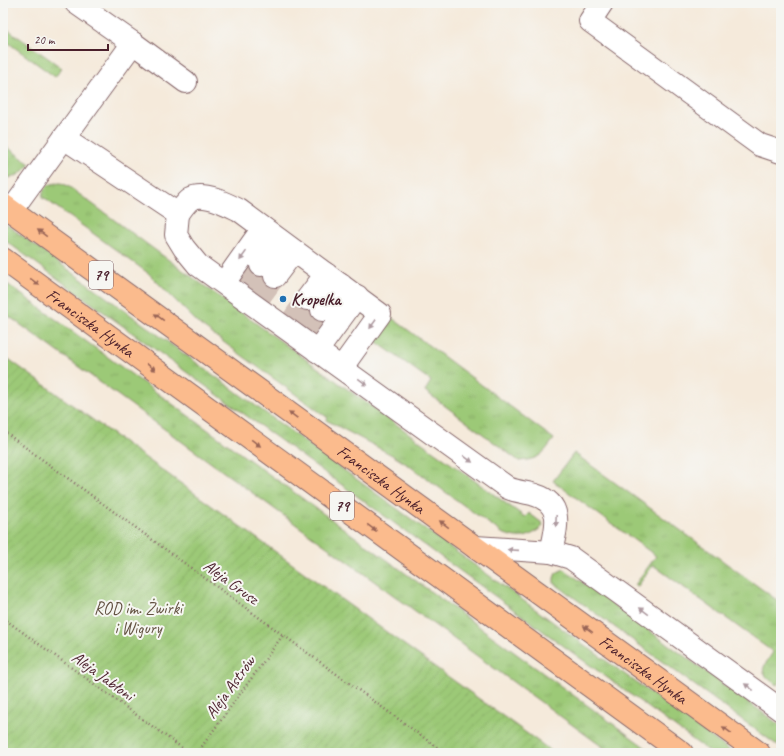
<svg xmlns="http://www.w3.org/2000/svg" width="784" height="756" font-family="Caveat,sans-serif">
  <defs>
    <pattern id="grass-tufts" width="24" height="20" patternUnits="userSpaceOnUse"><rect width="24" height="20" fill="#9cc977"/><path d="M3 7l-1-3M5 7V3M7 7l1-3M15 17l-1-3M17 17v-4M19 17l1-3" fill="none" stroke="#88ac67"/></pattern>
    <pattern id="garden-furrows" width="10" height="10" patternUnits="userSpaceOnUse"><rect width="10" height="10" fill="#9cc977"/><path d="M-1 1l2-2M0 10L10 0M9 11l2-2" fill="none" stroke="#88ac67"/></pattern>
  </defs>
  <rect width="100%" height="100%" fill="#f6f6f2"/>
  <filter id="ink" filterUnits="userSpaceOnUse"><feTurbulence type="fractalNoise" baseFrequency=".025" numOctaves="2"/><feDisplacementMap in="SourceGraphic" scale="8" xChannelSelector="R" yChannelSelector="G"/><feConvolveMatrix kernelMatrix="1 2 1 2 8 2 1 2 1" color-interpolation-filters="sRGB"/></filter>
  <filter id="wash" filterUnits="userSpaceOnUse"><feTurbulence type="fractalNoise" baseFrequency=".012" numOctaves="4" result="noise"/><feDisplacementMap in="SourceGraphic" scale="16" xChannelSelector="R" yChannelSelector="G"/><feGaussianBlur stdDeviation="0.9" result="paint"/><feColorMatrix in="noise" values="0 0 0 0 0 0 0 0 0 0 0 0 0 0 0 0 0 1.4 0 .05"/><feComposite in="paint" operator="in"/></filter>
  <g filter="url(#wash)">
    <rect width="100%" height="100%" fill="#f5eadb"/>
    <g fill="url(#grass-tufts)" stroke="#737451">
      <path d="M3,26L62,68L55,77L3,39Z"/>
      <path d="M3,144L30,164C20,174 17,178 3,178Z"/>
      <path d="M61,183L68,186C219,298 373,407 525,517L529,513L542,523L543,526C528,539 520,540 502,533L408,465L392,455L326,420L328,418L200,325L148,273L48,201L45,198L43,199C41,186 50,183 61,183Z"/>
      <path d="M3,222L733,753H711L3,239Z"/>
      <path d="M3,281L653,753H611L3,312Z"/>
      <path d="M388,315L554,439C542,455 540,459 519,461L425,391L431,381L371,338Z"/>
      <path d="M574,453L781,603V680L777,685C757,671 762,670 773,652L653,565L638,586L635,585L656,556L553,481Z"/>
      <path d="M564,569L781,726V748L554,583V578L556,573Z"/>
    </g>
    <path fill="url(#garden-furrows)" stroke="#737451" d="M3,355L554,753H3Z"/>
  </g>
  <g filter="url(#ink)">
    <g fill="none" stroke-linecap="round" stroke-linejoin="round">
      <g stroke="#d3c1b8" stroke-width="22" stroke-dasharray="22 11" stroke-linecap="butt">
        <path d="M244,288L261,265"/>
        <path d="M259,298L275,276"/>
        <path d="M291,322L307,299"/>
        <path d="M306,332L322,310"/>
      </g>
      <defs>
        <g id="minor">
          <path d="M602,3L590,21L760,145L781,152"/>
          <path d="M133,43L186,82"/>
          <path d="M64,138L178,214C181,210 186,202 191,199C204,192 227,204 239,210L380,314L342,367"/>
          <path d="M11,211L133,43L76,3"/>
          <path d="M178,214L176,235L184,248L198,265L508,488C517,492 526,492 535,495C565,504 556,529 551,552"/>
          <path d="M261,265L279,240"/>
          <path d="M275,276L294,251"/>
          <path d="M224,283L263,228"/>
          <path d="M307,299L326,274"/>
          <path d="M322,310L341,285"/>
          <path d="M317,351L357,296"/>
          <path d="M475,547L551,552L571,558L781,710"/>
        </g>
        <g id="major">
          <path id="s1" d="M3,205L759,753"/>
          <path id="s2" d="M3,259L682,753"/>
        </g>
      </defs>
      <use href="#minor" stroke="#866669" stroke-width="24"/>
      <use href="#major" stroke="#866669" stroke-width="24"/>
      <g stroke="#866669" stroke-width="2.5" stroke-dasharray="1 3" stroke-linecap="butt">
        <path d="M3,431L445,753"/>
        <path d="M3,618L189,753"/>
        <path d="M197,753L283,635"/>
      </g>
      <use href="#minor" stroke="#fff" stroke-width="22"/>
      <use href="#major" stroke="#fbbb8d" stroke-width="22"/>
    </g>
    <defs><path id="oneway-solid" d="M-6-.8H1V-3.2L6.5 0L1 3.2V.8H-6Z"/></defs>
    <g fill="#9a6557">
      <use href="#oneway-solid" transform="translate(42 233) rotate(-144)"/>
      <use href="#oneway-solid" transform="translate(35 282) rotate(36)"/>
      <use href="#oneway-solid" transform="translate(159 317) rotate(-144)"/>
      <use href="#oneway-solid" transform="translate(151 367) rotate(36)"/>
      <use href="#oneway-solid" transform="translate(293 415) rotate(-144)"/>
      <use href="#oneway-solid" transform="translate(256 443) rotate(36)"/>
      <use href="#oneway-solid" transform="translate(444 524) rotate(-144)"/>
      <use href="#oneway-solid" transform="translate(372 528) rotate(36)"/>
      <use href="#oneway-solid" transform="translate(588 629) rotate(-144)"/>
      <use href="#oneway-solid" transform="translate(727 730) rotate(-144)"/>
    </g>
    <g fill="#ae9aa0">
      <use href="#oneway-solid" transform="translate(243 256) rotate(125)"/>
      <use href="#oneway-solid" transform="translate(373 324) rotate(125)"/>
      <use href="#oneway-solid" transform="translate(363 382) rotate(36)"/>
      <use href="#oneway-solid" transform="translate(468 459) rotate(36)"/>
      <use href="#oneway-solid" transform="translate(556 521) rotate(92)"/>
      <use href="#oneway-solid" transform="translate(513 550) rotate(-176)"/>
      <use href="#oneway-solid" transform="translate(644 611) rotate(-144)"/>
      <use href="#oneway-solid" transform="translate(749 687) rotate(-144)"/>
    </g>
  </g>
  <circle fill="#1f6fb2" stroke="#f6f6f2" stroke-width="1.5" cx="283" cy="299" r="4"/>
  <g text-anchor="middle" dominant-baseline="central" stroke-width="4" stroke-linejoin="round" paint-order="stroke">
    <g fill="#f6f6f2" stroke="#7e6067" stroke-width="1">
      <rect x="89" y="261" width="24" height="28" rx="3"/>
      <rect x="330" y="492" width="24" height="28" rx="3"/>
    </g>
    <g font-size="16" font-weight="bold" fill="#4a1f2b">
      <text x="101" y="275">79</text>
      <text x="342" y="506">79</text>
    </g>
    <g font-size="17" font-weight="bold" fill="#4a1f2b" stroke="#f6f6f2" text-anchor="start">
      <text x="291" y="299">Kropelka</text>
    </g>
    <g font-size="17" fill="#4a1f2b" stroke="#f6f6f2">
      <text stroke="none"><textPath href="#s2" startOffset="108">Franciszka Hynka</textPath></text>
      <text stroke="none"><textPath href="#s1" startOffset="467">Franciszka Hynka</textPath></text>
      <text transform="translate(231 582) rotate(36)">Aleja Grusz</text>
      <text stroke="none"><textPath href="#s1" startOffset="791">Franciszka Hynka</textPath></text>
      <text transform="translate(103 676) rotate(36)">Aleja Jabłoni</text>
      <text transform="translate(230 687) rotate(-54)">Aleja Astrów</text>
    </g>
    <g font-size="17" fill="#635242" stroke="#f6f6f2">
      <text x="138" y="608">ROD im. Żwirki<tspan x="138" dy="20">i Wigury</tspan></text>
    </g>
  </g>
  <rect width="784" height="756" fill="none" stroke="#f6f6f2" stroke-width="16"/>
  <path d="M28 44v6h80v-6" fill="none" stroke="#4a1f2b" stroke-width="2"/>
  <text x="34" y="44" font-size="12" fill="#4a1f2b" stroke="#f6f6f2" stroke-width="3" paint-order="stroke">20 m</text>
</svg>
